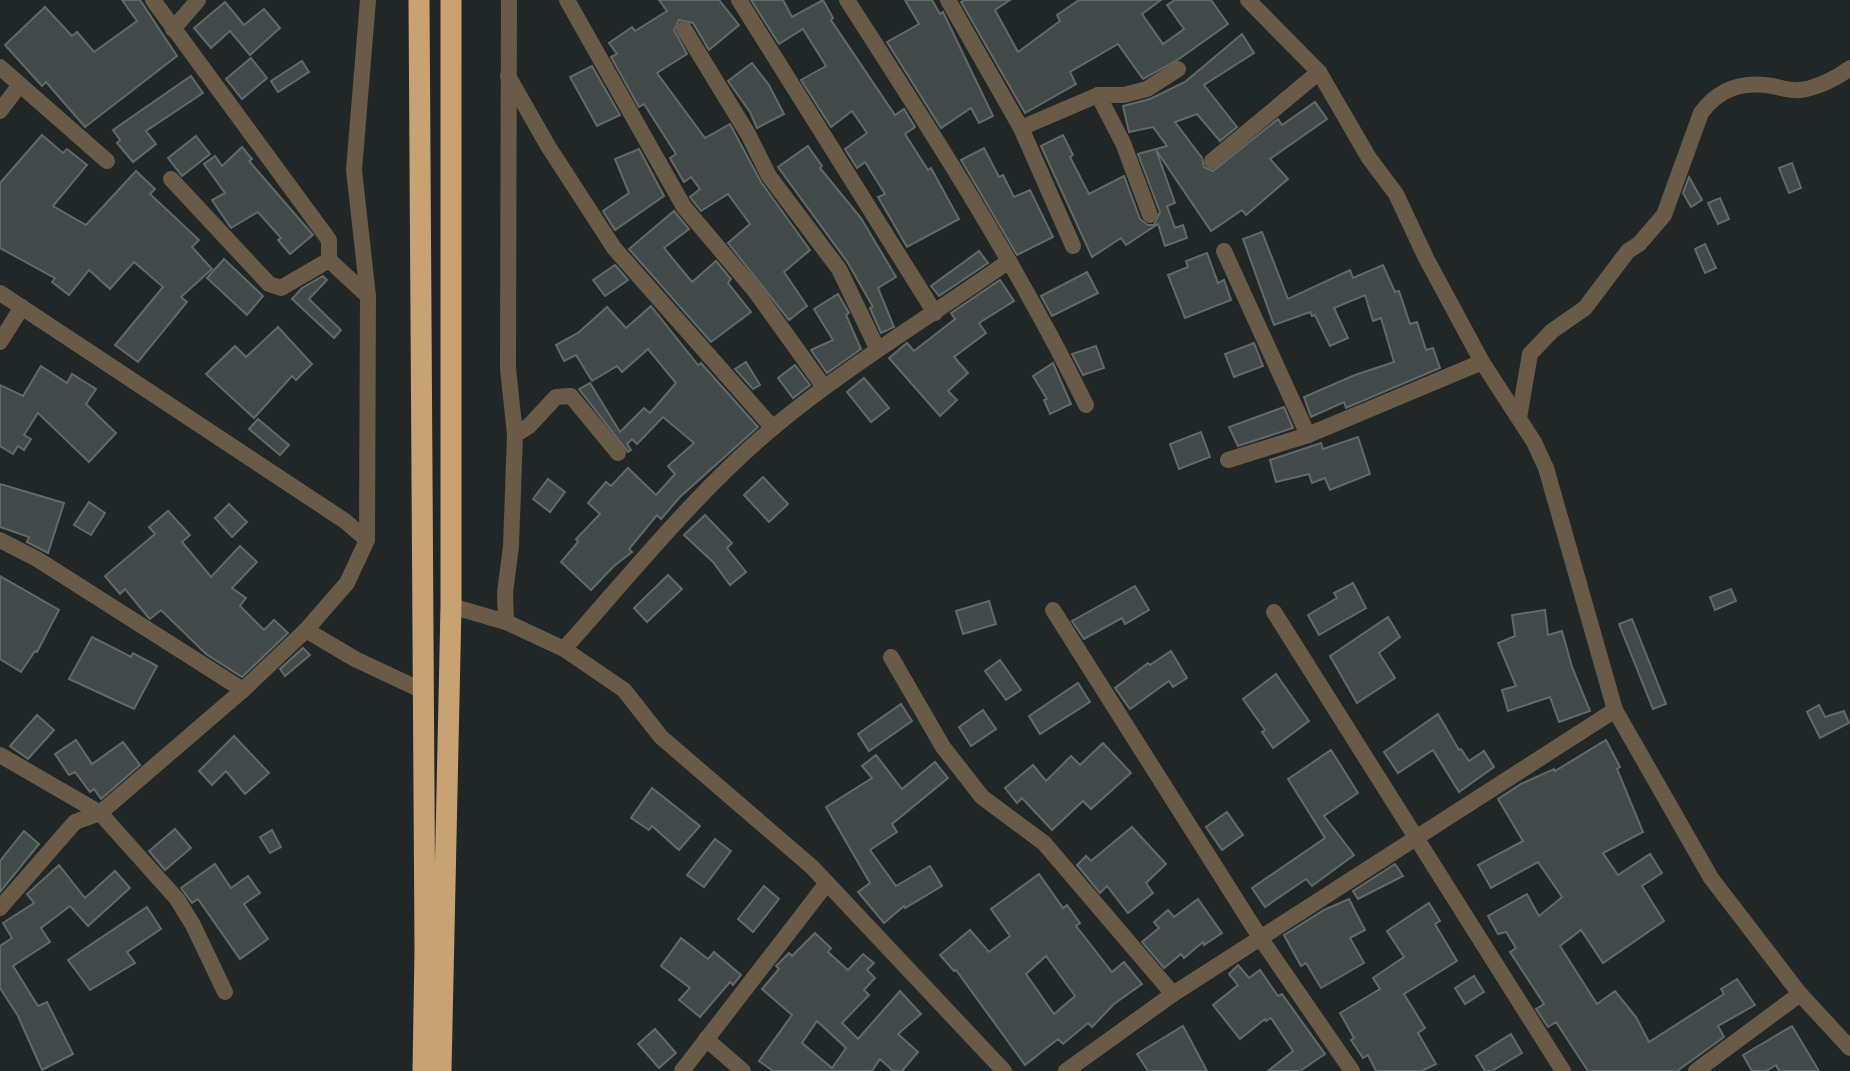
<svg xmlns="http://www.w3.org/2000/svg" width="1850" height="1071" font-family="'Titillium Web',sans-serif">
  <rect width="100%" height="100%" fill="#212727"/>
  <g fill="#424949" stroke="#616969" stroke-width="2" fill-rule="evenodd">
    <path d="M122,0H140L177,56L85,127L46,82L42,86L5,45L45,7L72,36L77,32L94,52L137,21Z"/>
    <path d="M659,0H719L739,25L709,50L693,23L679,20L674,30L687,54L657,73L705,138L730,124L761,182L810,250L784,272L807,306L789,320L728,243L750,224L728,194L701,211L693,201L690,197L700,189L691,177L684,182L670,158L676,154L644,104L639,107L611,57L617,54L609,43L632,27L635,31L667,11Z"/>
    <path d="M751,0H783L792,17L823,0L833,18L831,20L895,115L904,109L915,127L905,134L928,170L931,168L959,219L907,247L878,197L885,194L865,162L857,168L845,149L867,133L852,111L831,127L801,80L826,66L803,29L779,44Z"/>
    <path d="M905,0H932L940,14L943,12L993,116L979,123L971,108L941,128L887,42L919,24Z"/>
    <path d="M965,0H1010L995,10L1018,52L1060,21L1057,15L1079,0H1161L1142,14L1163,44L1184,29L1167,5L1175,0H1211L1228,24L1179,59L1143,79L1118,44L1070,72L1076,84L1025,113L961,2Z"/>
    <path d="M225,2L244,25L264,9L280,28L250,55L230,31L211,48L194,28Z"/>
    <path d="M1242,34L1254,53L1204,85L1237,127L1220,141L1197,114L1175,122L1202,158L1204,167L1213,171L1278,119L1282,125L1315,102L1327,119L1270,159L1288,179L1246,215L1242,210L1211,231L1156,150L1175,203L1167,206L1175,228L1183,225L1187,238L1165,246L1158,224L1126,245L1121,238L1092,257L1041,146L1063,135L1073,155L1070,157L1089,194L1124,176L1140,219L1148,225H1154L1160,212L1138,154L1167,146L1153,127L1129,132L1123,106L1150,99L1185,82Z"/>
    <path d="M251,58L267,78L242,99L226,79Z"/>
    <path d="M302,61L309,72L278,92L271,81Z"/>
    <path d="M752,63L769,85L784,114L757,128L750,112L728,81Z"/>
    <path d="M592,66L620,115L597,126L570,77Z"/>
    <path d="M191,76L203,93L146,131L156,144L133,162L117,143L120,140L113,130Z"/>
    <path d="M42,135L63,153L67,149L87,165L53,206L86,225L136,171L155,189L150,194L199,240L192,247L212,269L181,297L187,302L138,362L115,345L163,287L134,262L110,289L89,270L69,295L52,282L55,278L0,248V183Z"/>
    <path d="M196,136L210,154L182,176L168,158Z"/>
    <path d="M808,146L822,166L820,168L861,218L896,277L878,288L894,327L881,333L870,308L873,307L848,263L778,167Z"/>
    <path d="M242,147L252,159L249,161L313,235L290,254L278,240L281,238L258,212L231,228L212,200L225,193L204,164L215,156L222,166Z"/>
    <path d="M984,148L999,177L1003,175L1014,197L1030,190L1053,237L1017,255L961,160Z"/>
    <path d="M639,149L664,196L615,230L603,211L629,193L615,159Z"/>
    <path d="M1792,163L1801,188L1789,193L1779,168Z"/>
    <path d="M1689,177L1702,200L1691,207L1683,193Z"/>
    <path d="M1720,198L1729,219L1718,224L1708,203Z"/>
    <path d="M674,211L689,229L664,248L692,282L716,261L731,279L728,283L751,312L711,342L629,249Z"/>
    <path d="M1262,232L1288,299L1350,270L1353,278L1383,265L1395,292L1399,291L1410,324L1417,322L1426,350L1433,348L1440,368L1346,408L1344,402L1311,417L1304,397L1355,375L1394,362L1381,318L1373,321L1365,295L1334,308L1348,338L1330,346L1315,315L1312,316L1310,312L1274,325L1243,239Z"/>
    <path d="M1705,244L1716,268L1705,273L1695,249Z"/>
    <path d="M979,251L988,263L939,296L931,286Z"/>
    <path d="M1207,253L1218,283L1224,280L1231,300L1185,318L1168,275L1188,267L1186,261Z"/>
    <path d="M224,259L263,296L247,315L207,278Z"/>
    <path d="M615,265L628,280L605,296L593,280Z"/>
    <path d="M1087,272L1098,293L1052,316L1041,296Z"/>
    <path d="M323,276L327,280L309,299L341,330L334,338L292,299L302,288Z"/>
    <path d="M1000,280L1014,301L979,323L986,333L954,357L968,373L948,391L957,400L940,416L889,358L907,343L914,351L955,319L951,313Z"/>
    <path d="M838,294L849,313L846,315L861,349L827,373L811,350L833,340L814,309Z"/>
    <path d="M651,306L698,365L701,363L758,427L680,497L661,519L657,515L629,549L632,552L614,566L591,590L561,562L578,542L576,539L600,514L588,503L606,482L611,486L628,468L656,495L675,474L668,466L694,443L663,417L637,444L632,439L627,444L631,450L628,452L579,389L590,383L620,432L644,408L650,413L676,383L648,349L622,372L617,366L592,381L576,355L564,361L556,345L578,333L607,307L626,328Z"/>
    <path d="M278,327L312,364L296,380L292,376L254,418L206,374L235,346L246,357Z"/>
    <path d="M1254,343L1263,366L1234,377L1225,354Z"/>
    <path d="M1096,346L1104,368L1083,375L1072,354Z"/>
    <path d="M746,362L760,385L753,389L735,369Z"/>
    <path d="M1053,363L1071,404L1050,414L1044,400L1047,399L1033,376Z"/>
    <path d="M795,365L810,385L793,398L778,378Z"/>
    <path d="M41,366L67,383L72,374L96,389L86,404L116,433L89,462L38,413L24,435L31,439L24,450L18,446L13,454L0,446V385L23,396Z"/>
    <path d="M864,378L889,408L871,422L847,392Z"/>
    <path d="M1284,407L1293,428L1238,446L1229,427Z"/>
    <path d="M258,419L289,445L280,455L249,429Z"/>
    <path d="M1201,432L1210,457L1179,469L1170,444Z"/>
    <path d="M1358,437L1370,474L1330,490L1325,478L1312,483L1309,474L1276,482L1270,460L1321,443L1323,449Z"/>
    <path d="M763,477L788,504L769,522L744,495Z"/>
    <path d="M548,479L565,492L550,512L533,499Z"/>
    <path d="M0,484L64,503L48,553L27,542L29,537L0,527Z"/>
    <path d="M89,502L105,513L91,535L74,525Z"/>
    <path d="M229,504L247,522L232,537L215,518Z"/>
    <path d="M168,511L190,535L182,542L211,577L240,546L257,562L232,588L246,598L240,606L264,630L274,620L288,633L242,677L206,654L161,610L150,619L148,617L125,589L120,594L105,576L155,534L149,527Z"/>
    <path d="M705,515L732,543L727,548L746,572L730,585L713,562L684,535Z"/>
    <path d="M668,575L682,589L647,622L634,608Z"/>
    <path d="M0,576L59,610L37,652L35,651L21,672L0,659Z"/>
    <path d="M1353,583L1366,608L1319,635L1308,615L1337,598L1334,593Z"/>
    <path d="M1135,586L1149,610L1125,624L1122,618L1084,639L1072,621Z"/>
    <path d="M1731,589L1736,601L1715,610L1710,597Z"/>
    <path d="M989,601L996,624L963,634L956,611Z"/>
    <path d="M1545,610L1548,635L1562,631L1572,667L1590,711L1559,722L1550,697L1508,711L1502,690L1516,686L1498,643L1515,636L1512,615Z"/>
    <path d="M1388,617L1400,637L1379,653L1395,678L1357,703L1330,656Z"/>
    <path d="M1632,619L1666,704L1653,709L1619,624Z"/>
    <path d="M92,637L131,657L133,653L157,666L134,709L69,679Z"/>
    <path d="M303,648L310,655L285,676L280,669Z"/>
    <path d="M1171,651L1187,678L1173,687L1169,681L1130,709L1115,688L1148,663L1150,665Z"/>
    <path d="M1000,660L1021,690L1006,700L985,671Z"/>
    <path d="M1276,674L1309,721L1273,748L1262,732L1265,730L1243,699Z"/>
    <path d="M1078,683L1090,702L1040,734L1029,716Z"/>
    <path d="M901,704L912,721L869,751L858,734Z"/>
    <path d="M1819,705L1825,717L1844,711L1849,723L1820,738L1807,712Z"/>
    <path d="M983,710L996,729L971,746L959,727Z"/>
    <path d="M1438,714L1459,750L1461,749L1469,761L1484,751L1494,767L1459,792L1433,750L1398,773L1384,752Z"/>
    <path d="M37,715L54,730L28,759L10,746Z"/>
    <path d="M234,736L269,773L245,794L226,771L212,785L199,771Z"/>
    <path d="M76,740L92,764L123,742L140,765L101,799L94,789L90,792L75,772L69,775L55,754Z"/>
    <path d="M1606,740L1620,767L1617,769L1643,832L1603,853L1618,875L1650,854L1662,873L1642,886L1664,921L1603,963L1581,930L1560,946L1597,1004L1615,991L1636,1017L1649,1042L1724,994L1721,989L1737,979L1755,1005L1718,1026L1724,1037L1677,1071H1588L1556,1022L1548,1027L1536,1009L1544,1004L1510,952L1516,948L1506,932L1498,934L1488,916L1527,894L1539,916L1562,897L1538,862L1491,888L1478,865L1523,841L1498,799L1521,784L1554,769L1555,771Z"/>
    <path d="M1103,743L1131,773L1091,809L1083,801L1052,830L1022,798L1017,803L1005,788L1033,765L1046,781L1071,756L1080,765Z"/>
    <path d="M1331,750L1358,793L1324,816L1354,855L1312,886L1306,879L1265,907L1252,888L1325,838L1288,779Z"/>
    <path d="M876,755L902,789L935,762L948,778L892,824L897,832L870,850L896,886L930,866L942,886L905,908L904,906L884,923L858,892L870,883L826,807L872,778L862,766Z"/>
    <path d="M652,788L700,826L679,850L652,826L649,830L631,818Z"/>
    <path d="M1227,812L1243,835L1222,850L1206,827Z"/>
    <path d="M1132,827L1166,864L1146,883L1153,893L1128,913L1107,886L1100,893L1077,865L1086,856L1091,861Z"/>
    <path d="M175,829L191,848L165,870L149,851Z"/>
    <path d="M272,830L281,847L270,853L260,837Z"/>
    <path d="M24,831L39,844L0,892V861Z"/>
    <path d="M715,839L731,851L704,887L687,875Z"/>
    <path d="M215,864L231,888L248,876L260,893L244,904L268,939L240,959L198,899L192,903L181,888Z"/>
    <path d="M1395,864L1403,876L1358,899L1353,891Z"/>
    <path d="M59,865L85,898L115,871L130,888L88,926L70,906L41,928L50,942L13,966L38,1006L47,1002L73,1054L42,1070L18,1016L0,988V946L12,938L3,923L34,903L27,894Z"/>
    <path d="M1039,874L1063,908L1067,905L1080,923L1076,926L1112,972L1124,962L1142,984L1114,1004L1092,1027L1088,1023L1063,1044L1058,1039L1025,1065L956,970L954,971L940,955L970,930L989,952L1010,936L991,909ZM1046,956L1075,996L1054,1014L1026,974Z"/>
    <path d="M764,886L779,899L753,932L738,919Z"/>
    <path d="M1198,899L1222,933L1204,945L1203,942L1184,958L1181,954L1164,968L1142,942L1159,928L1154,922L1168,910L1174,917Z"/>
    <path d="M1349,899L1365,930L1350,938L1364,963L1321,988L1306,963L1301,966L1284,935L1324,910Z"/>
    <path d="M1429,903L1440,921L1435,924L1457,961L1404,994L1425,1028L1418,1033L1436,1064L1422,1071H1376L1368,1055L1363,1058L1351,1040L1354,1038L1340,1013L1380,989L1373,978L1404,957L1387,931Z"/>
    <path d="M147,907L161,929L127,952L135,963L90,990L68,960Z"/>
    <path d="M815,933L831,948L828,952L848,970L863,954L874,963L867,970L875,978L864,990L869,995L842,1023L858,1039L900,991L921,1014L898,1034L918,1052L902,1071H893L880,1059L872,1071H773L759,1061L792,1015L762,989L779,969L776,966L789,953L792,956ZM817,1021L846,1048L832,1068L802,1043Z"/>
    <path d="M681,938L708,959L714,952L741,975L733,985L730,982L700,1017L679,1000L690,988L661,966Z"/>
    <path d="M1238,965L1249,978L1260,970L1278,996L1282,994L1325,1054L1300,1071H1268L1293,1051L1271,1018L1266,1021L1265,1019L1240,1039L1213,1005L1238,985L1229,974Z"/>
    <path d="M1474,976L1484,992L1465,1004L1455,988Z"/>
    <path d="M1183,1026L1207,1071H1148L1137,1054Z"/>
    <path d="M1792,1026L1819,1071H1779L1776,1065L1766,1071H1752L1743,1055Z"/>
    <path d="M655,1029L676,1053L659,1068L638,1044Z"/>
    <path d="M1511,1034L1522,1053L1492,1071H1485L1476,1056Z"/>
  </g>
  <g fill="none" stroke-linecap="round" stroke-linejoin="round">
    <g stroke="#6a5a48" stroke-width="16">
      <path d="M153,0L329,240V260L368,296"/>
      <path d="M567,0L684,207L755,291L824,387"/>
      <path d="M739,0L935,313"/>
      <path d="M847,0C932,132 1017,264 1086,405"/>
      <path d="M948,0L1021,128L1073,246"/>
      <path d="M1248,0L1319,72L1369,158L1396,194L1426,258L1482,362L1534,442L1546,468L1615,710L1711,878L1800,994L1850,1048"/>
      <path d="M173,29L198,0"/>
      <path d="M684,29L748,134L769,176L839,269L877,348"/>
      <path d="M0,67L107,161"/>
      <path d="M508,76L548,146L614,248L773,428"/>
      <path d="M1098,95L1123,143L1150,215"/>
      <path d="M0,111L19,86"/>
      <path d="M1021,128L1098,95H1124L1147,89L1178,69"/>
      <path d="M1212,161L1319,72"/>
      <path d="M171,179L269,284L281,288L329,260"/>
      <path d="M1224,251L1308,435"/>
      <path d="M0,293L345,521L367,540"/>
      <path d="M0,342L22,307"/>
      <path d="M1519,418L1530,354L1552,331L1585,308L1628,251L1639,244L1664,215L1701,113C1719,88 1743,81 1773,86C1781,88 1792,91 1800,90C1817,88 1837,78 1850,68"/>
      <path d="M515,435L529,426L556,397L571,396L618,453"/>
      <path d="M1228,460L1308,435L1482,362"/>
      <path d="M0,540L37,559L243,690"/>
      <path d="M451,606L506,622L564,649L624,690L661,737L812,867L1004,1071"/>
      <path d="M1053,610L1261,939L1352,1071"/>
      <path d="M1274,612L1563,1071"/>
      <path d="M506,622L505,593L511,546L515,435L508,368L509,0"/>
      <path d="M306,630L355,659L423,691"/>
      <path d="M564,649C632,573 697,491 775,426C849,365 931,316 1009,261"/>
      <path d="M891,657L943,747L982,797L1044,843L1173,994"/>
      <path d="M0,755L100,813L177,899L193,925L225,992"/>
      <path d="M0,908L75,822L100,813L243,690L306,630L347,583L367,540L368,296L354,170L368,0"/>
      <path d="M706,1039L743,1071"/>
      <path d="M682,1071L827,883"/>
      <path d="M1066,1071L1173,994L1615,710"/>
      <path d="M1696,1071L1800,994"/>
    </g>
    <g stroke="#c9a273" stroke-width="21">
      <path d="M419,0L425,950L423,1071"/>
      <path d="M441,1071L451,606V0"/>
    </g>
  </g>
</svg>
